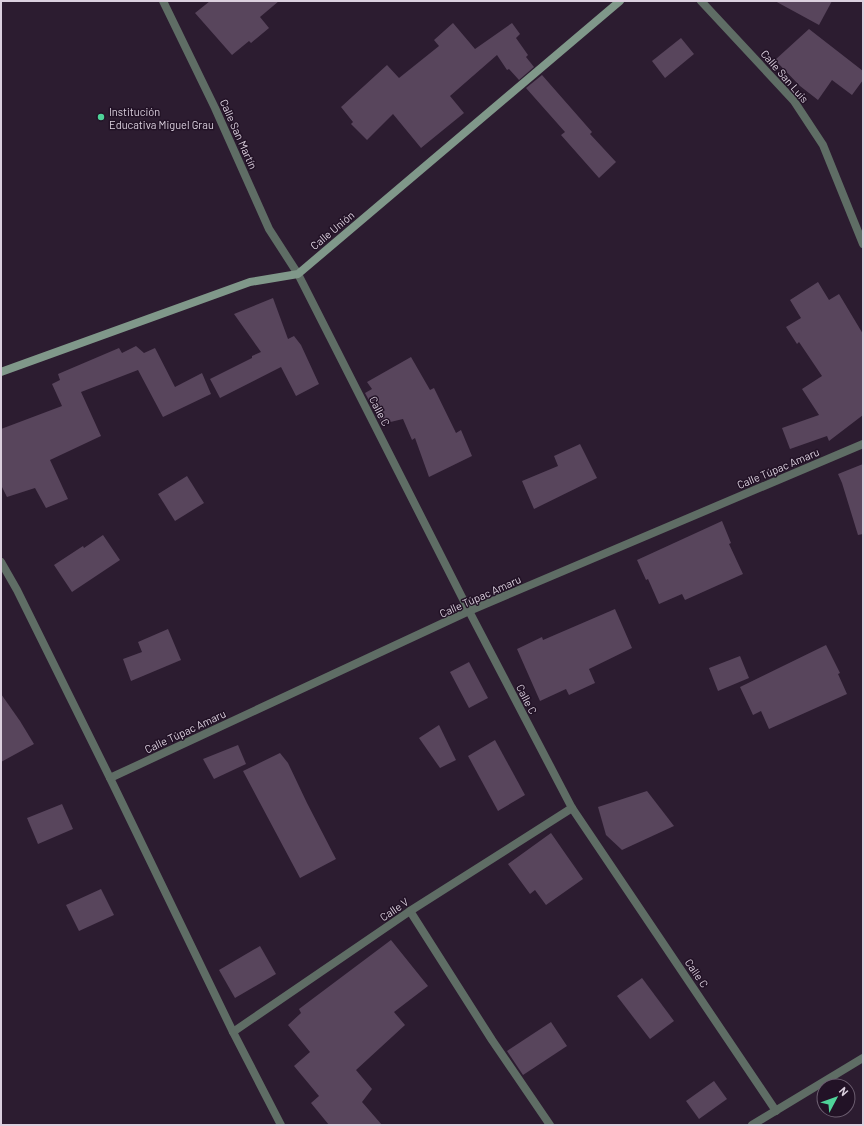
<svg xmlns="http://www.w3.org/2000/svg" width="864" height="1126" font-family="Barlow,sans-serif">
  <rect width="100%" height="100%" fill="#2c1c30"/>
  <g fill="#58455c">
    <path d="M210,1H279L260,17L269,28L251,43L249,41L232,55L195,13Z"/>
    <path d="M775,1H832L819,25Z"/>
    <path d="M453,23L475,49L512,23L520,34L516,38L528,55L526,57L534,67L519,80L509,69L507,70L497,55L450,96L464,113L421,148L393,114L367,140L351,124L353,122L341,107L387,65L399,78L439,46L434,40Z"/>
    <path d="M809,29L863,71V80L852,95L832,80L818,100L800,86L775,60Z"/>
    <path d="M681,38L694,54L665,78L652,61Z"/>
    <path d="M542,75L592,132L590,134L616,162L599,178L561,135L565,132L526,88Z"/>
    <path d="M818,282L829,300L839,294L863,334V415L829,441L827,436L790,449L782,428L819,415L802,389L822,376L799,342L797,344L786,327L801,318L790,300Z"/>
    <path d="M273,298L288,339L294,336L301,345L319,384L296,396L281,367L220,398L210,379L252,358V356L261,352L234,314Z"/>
    <path d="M136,346L144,353L155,348L175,387L202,373L211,394L163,417L138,370L81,392L101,436L50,460L68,499L46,508L35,488L7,497L1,485V429L62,406L52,384L60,380L58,374L119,348L122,353Z"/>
    <path d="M411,357L430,390L434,388L456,433L461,430L472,456L429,477L415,438L412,440L403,419L382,424L365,393L372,389L367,382Z"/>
    <path d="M580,444L597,478L534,509L522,481L558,466L554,456Z"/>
    <path d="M863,464V534L858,535L842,483L838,474Z"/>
    <path d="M187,476L204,503L175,521L158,494Z"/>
    <path d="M722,521L731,543L729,544L743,574L685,600L682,594L659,604L648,579L646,580L637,560Z"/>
    <path d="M103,535L120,560L72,592L54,565L83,546L84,548Z"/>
    <path d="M615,609L632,648L589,669L595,683L569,695L566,689L540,701L517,649L542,637L543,640Z"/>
    <path d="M168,629L181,660L131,681L123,659L142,652L138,642Z"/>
    <path d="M826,645L840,673L838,674L847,694L769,729L761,711L753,715L740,687Z"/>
    <path d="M740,656L749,678L718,691L709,668Z"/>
    <path d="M469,662L488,698L469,708L450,672Z"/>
    <path d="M1,694L20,721L34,744L1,762Z"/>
    <path d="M439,725L456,760L440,768L419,738Z"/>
    <path d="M495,740L525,795L498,811L468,756Z"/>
    <path d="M238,745L246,764L214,779L203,759Z"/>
    <path d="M280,753L288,763L307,803L336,859L300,878L243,771Z"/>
    <path d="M647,791L674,826L622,850L606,835L598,807Z"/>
    <path d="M62,804L73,829L38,844L27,818Z"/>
    <path d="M551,833L583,879L546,905L535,890L530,894L508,864Z"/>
    <path d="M101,889L114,915L79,931L66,905Z"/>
    <path d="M391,940L428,986L394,1012L405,1025L356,1070L372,1089L362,1102L382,1125H329L311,1103L319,1096L294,1066L310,1052L288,1025L301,1013L299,1009Z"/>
    <path d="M260,946L276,974L235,998L219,970Z"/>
    <path d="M642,978L674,1021L650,1039L617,996Z"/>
    <path d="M551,1022L567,1046L523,1075L507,1051Z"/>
    <path d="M714,1081L727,1099L699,1119L686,1101Z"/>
  </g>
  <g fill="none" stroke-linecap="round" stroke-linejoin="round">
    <g stroke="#5f6d65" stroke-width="8">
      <path d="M163,1L215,108L269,229L298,274L469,611L572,808L776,1111"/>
      <path d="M701,1L794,101L823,145L863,244"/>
      <path d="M1,562L17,590L110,778L233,1032L281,1125"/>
      <path d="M110,778L469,611L863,444"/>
      <path d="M410,911L492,1040L550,1125"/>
      <path d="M233,1032L410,911L572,808"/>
      <path d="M752,1125L863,1058"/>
    </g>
    <path stroke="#80988a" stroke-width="8" d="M1,372L250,282L298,274L620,1"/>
  </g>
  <circle fill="#4fd399" stroke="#221226" stroke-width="1.5" cx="101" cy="117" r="4"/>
  <g text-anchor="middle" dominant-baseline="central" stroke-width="3" stroke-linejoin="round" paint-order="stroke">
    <g font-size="11" fill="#dbd0de" stroke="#221226">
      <text transform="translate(785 76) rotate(49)">Calle San Luis</text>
      <text transform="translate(239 134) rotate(66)">Calle San Martín</text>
      <text transform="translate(332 230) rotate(-40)">Calle Unión</text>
      <text transform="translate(380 411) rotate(63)">Calle C</text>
      <text transform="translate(778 468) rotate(-23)">Calle Túpac Amaru</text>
      <text transform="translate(480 596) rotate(-24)">Calle Túpac Amaru</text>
      <text transform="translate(527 699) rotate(63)">Calle C</text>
      <text transform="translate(185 731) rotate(-25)">Calle Túpac Amaru</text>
      <text transform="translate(394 909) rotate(-34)">Calle V</text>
      <text transform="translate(697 973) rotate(56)">Calle C</text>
    </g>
    <g font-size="11" fill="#dbd0de" stroke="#221226" text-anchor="start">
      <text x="109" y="111">Institución<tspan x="109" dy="13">Educativa Miguel Grau</tspan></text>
    </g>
  </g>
  <rect width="864" height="1126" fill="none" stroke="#dbd0de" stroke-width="4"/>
  <g transform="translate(836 1098) rotate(49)"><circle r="19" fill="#221226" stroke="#6c5e70"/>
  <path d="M0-3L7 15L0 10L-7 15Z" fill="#4fd399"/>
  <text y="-6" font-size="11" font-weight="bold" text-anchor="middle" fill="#dbd0de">N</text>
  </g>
</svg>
